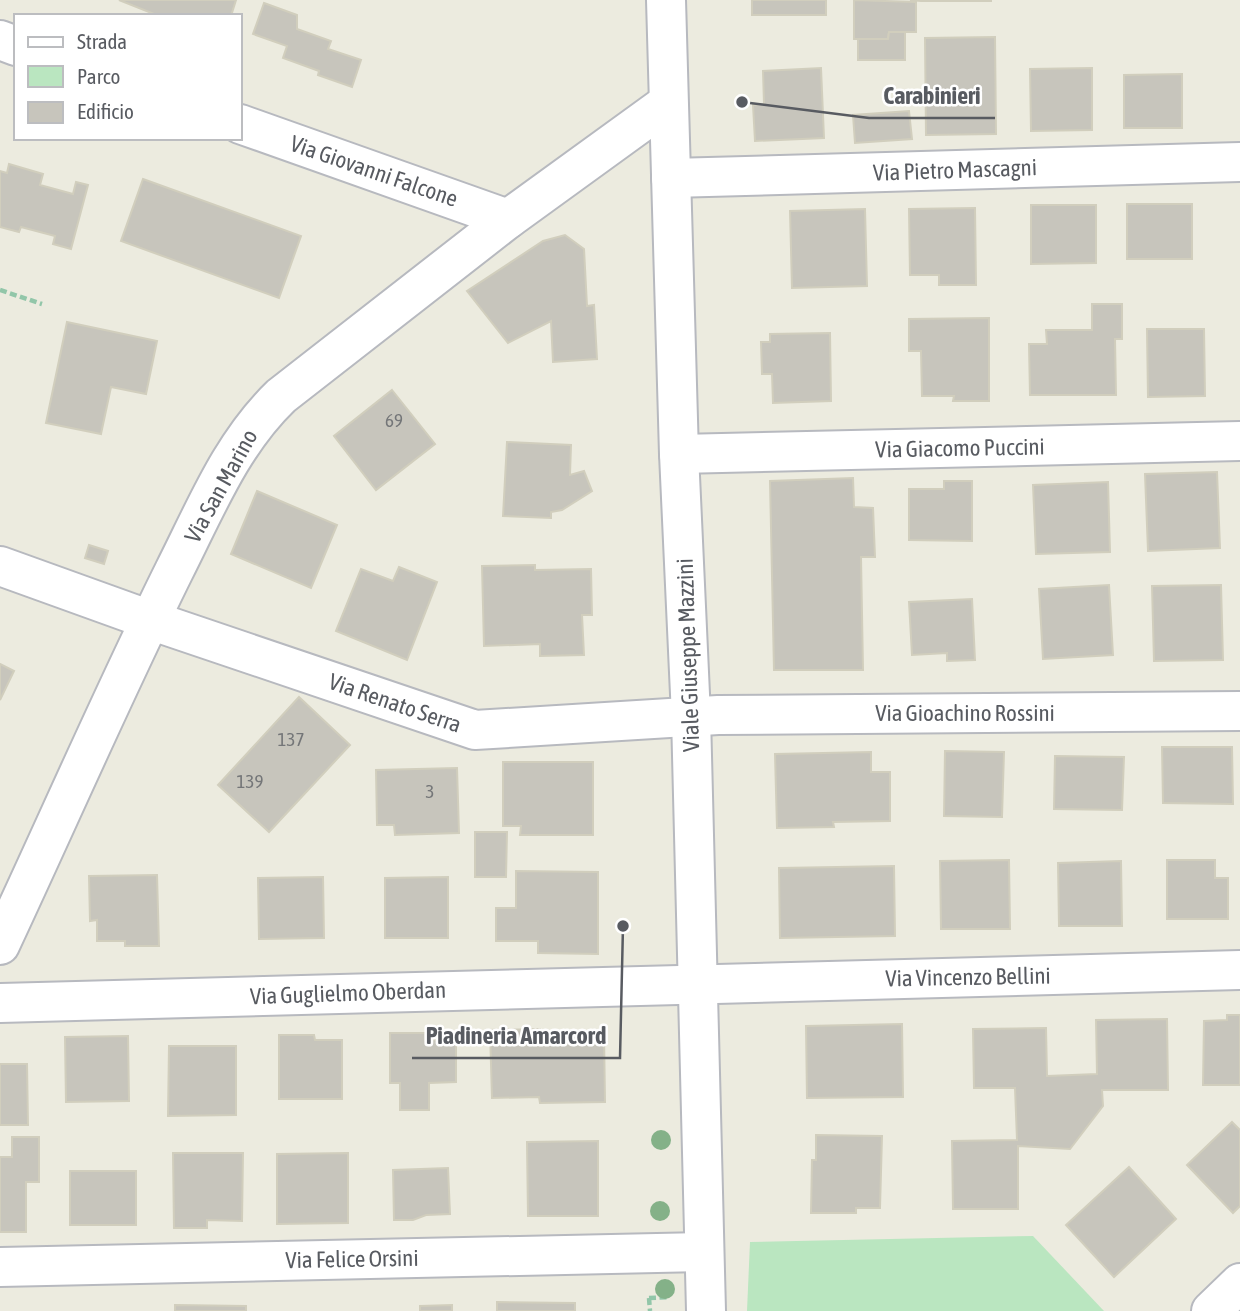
<svg xmlns="http://www.w3.org/2000/svg" width="1240" height="1311" font-family="'Asap Condensed',sans-serif">
  <rect width="100%" height="100%" fill="#ecebdf"/>
  <path fill="#bae6c0" d="M1033,1236L1104,1311H747L750,1242Z"/>
  <g fill="#c7c5bc" stroke="#d1cebd" stroke-width="2">
    <path d="M119,0H236L231,16H159Z"/>
    <rect x="752" y="0" width="74" height="15"/>
    <path d="M854,0L916,2V32H889L888,39H854Z"/>
    <path d="M910,0H991V1H921Z"/>
    <path d="M264,3L297,15V29L331,41L328,49L361,60L352,87L318,75L319,71L283,58L287,46L253,34Z"/>
    <path d="M889,32H905V60H858V39H888Z"/>
    <path d="M995,37L996,134L926,135L925,38Z"/>
    <path d="M821,68L824,138L755,141L753,105L764,104L763,71Z"/>
    <path d="M1092,68V130L1031,131L1030,69Z"/>
    <path d="M1182,74V128H1124V75Z"/>
    <path d="M909,111L912,139L855,143L853,115Z"/>
    <path d="M9,164L43,174L40,185L73,194L76,182L88,185L71,249L53,244L55,236L21,227L19,232L0,227V171L7,173Z"/>
    <path d="M143,179L301,236L279,298L121,241Z"/>
    <rect x="1127" y="204" width="65" height="55"/>
    <path d="M1031,205H1096V263L1031,264Z"/>
    <path d="M975,208L976,285H939V275H910L909,209Z"/>
    <path d="M865,209L867,286L792,288L790,211Z"/>
    <path d="M565,235L584,249L587,306L594,305L597,359L553,362L551,321L508,343L467,291L543,241Z"/>
    <path d="M1092,304H1122V339H1115L1116,395H1030L1029,344H1047L1046,330H1092Z"/>
    <path d="M989,318V401H953L954,396H922L921,351H909V319Z"/>
    <path d="M67,322L157,341L146,394L111,387L101,434L46,423Z"/>
    <path d="M1147,329H1204L1205,396L1148,397Z"/>
    <path d="M830,333L831,401L773,403L772,374H762L761,342H770V334Z"/>
    <path d="M392,390L435,444L376,490L334,436Z"/>
    <path d="M507,442L571,445L570,475L584,471L592,491L562,510L551,512V518L503,516Z"/>
    <path d="M1217,472L1220,548L1148,551L1145,474Z"/>
    <path d="M853,478L854,507L873,508L875,557H861L863,670H774L770,481Z"/>
    <path d="M944,481H972V541L909,540V489H944Z"/>
    <path d="M1108,482L1110,552L1036,554L1033,485Z"/>
    <path d="M257,491L337,525L311,588L231,554Z"/>
    <path d="M89,545L108,551L104,564L85,558Z"/>
    <path d="M535,565V570L591,569L592,615H582L584,655L540,656V644L484,646L482,566Z"/>
    <path d="M399,567L437,582L407,660L336,631L361,569L393,581Z"/>
    <path d="M1109,585L1113,655L1043,659L1039,589Z"/>
    <path d="M1221,585L1223,660L1154,661L1152,586Z"/>
    <path d="M972,599L975,660L947,661V653L912,655L909,602Z"/>
    <path d="M0,664L14,671L0,700Z"/>
    <path d="M299,697L350,745L269,832L218,785Z"/>
    <path d="M1162,747H1232L1233,804L1163,803Z"/>
    <path d="M945,751L1004,752L1002,817L944,816Z"/>
    <path d="M871,752V772H890V821L833,822L834,827L777,828L775,754Z"/>
    <path d="M1055,756L1124,757L1122,810L1054,809Z"/>
    <path d="M503,762H593V835H520L521,826H503Z"/>
    <path d="M457,768L459,833L395,835L394,825H377L376,770Z"/>
    <path d="M475,832H507L506,877H475Z"/>
    <path d="M1009,860L1010,929H941L940,861Z"/>
    <path d="M1167,860H1215V878H1228V919H1167Z"/>
    <path d="M1121,861L1122,926H1059L1058,863Z"/>
    <path d="M894,866L895,936L780,938L779,868Z"/>
    <path d="M516,871L598,872V954L538,953V941H496V908H516Z"/>
    <path d="M157,875L159,946H125V941H97V920L90,921L89,876Z"/>
    <path d="M323,877L324,938L259,939L258,878Z"/>
    <path d="M448,877V938H385V878Z"/>
    <path d="M1227,1015H1240V1085H1203L1204,1021L1227,1020Z"/>
    <path d="M1167,1019L1168,1090H1102L1103,1106L1070,1149L1018,1146V1209H953L952,1141L1017,1140L1015,1088H974L973,1029L1046,1028L1047,1076L1097,1074L1096,1020Z"/>
    <path d="M902,1024L903,1097L807,1098L806,1026Z"/>
    <path d="M540,1029V1035L604,1033L605,1102L540,1103L539,1097L492,1098L490,1030Z"/>
    <path d="M390,1033H425V1040L456,1039V1082L429,1083V1110H400V1083H390Z"/>
    <path d="M279,1035H314L315,1040H342V1099H279Z"/>
    <path d="M128,1036L129,1101L66,1102L65,1037Z"/>
    <path d="M169,1046H236V1115L168,1116Z"/>
    <path d="M0,1064H27L28,1125H0Z"/>
    <path d="M1232,1122L1240,1130V1206L1233,1213L1187,1165Z"/>
    <path d="M816,1135L882,1136L880,1208H856V1213H811L812,1160H816Z"/>
    <path d="M12,1137H39V1182H26V1232H0V1157H12Z"/>
    <path d="M598,1141V1216H528L527,1142Z"/>
    <path d="M173,1153H243L242,1221L207,1220V1228H174Z"/>
    <path d="M348,1153V1223L277,1224V1154Z"/>
    <path d="M1129,1167L1176,1219L1114,1277L1066,1225Z"/>
    <path d="M448,1168L450,1214L426,1215L413,1220H394L393,1170Z"/>
    <rect x="70" y="1171" width="66" height="54"/>
    <path d="M497,1302L575,1303V1311H497Z"/>
    <path d="M175,1305L246,1306V1311H175Z"/>
    <path d="M452,1305V1311H420V1306Z"/>
  </g>
  <g fill="none" stroke-linecap="round" stroke-linejoin="round">
    <defs>
      <g id="minor">
        <path d="M666,0L679,454L691,716L706,1311"/>
        <path d="M0,40L16,46"/>
        <path d="M240,124L508,219"/>
        <path d="M671,178L1240,162"/>
        <path d="M679,454L1240,441"/>
        <path d="M0,566L150,620L475,730L718,715L1240,711"/>
        <path d="M0,945C58,821 113,694 174,571C205,510 231,444 281,396L508,219L668,103"/>
        <path d="M0,1003L1240,970"/>
        <path d="M0,1267L703,1252"/>
        <path d="M1211,1311L1240,1283"/>
      </g>
    </defs>
    <use href="#minor" stroke="#b7b9bf" stroke-width="42"/>
    <g stroke="#92c6a9" stroke-width="4.5" stroke-dasharray="7 3.5" stroke-linecap="butt">
      <path d="M0,290L42,304"/>
      <path d="M649,1298L670,1297"/>
      <path d="M649,1298L650,1311"/>
    </g>
    <use href="#minor" stroke="#fff" stroke-width="38"/>
  </g>
  <g fill="#84b188">
    <circle cx="661" cy="1140" r="10"/>
    <circle cx="660" cy="1211" r="10"/>
    <circle cx="665" cy="1289" r="10"/>
  </g>
  <g text-anchor="middle" dominant-baseline="central" stroke-width="5" stroke-linejoin="round" paint-order="stroke">
    <g font-size="19" fill="#747678">
      <text x="394" y="420">69</text>
      <text x="291" y="739">137</text>
      <text x="250" y="781">139</text>
      <text x="430" y="791">3</text>
    </g>
    <g font-size="23" fill="#585b61" stroke="#fff">
      <text transform="translate(955 170) rotate(-2)">Via Pietro Mascagni</text>
      <text transform="translate(374 171) rotate(19)">Via Giovanni Falcone</text>
      <text transform="translate(960 448) rotate(-1)">Via Giacomo Puccini</text>
      <text transform="translate(221 486) rotate(-61)">Via San Marino</text>
      <text transform="translate(688 655) rotate(-92)">Viale Giuseppe Mazzini</text>
      <text transform="translate(395 703) rotate(19)">Via Renato Serra</text>
      <text x="965" y="713">Via Gioachino Rossini</text>
      <text transform="translate(968 977) rotate(-1)">Via Vincenzo Bellini</text>
      <text transform="translate(348 993) rotate(-2)">Via Guglielmo Oberdan</text>
      <text transform="translate(352 1259) rotate(-1)">Via Felice Orsini</text>
    </g>
  </g>
  <path fill="none" stroke="#585b61" stroke-width="2.5" d="M742 102L869 118H995M623 926L620 1058H412"/>
  <g fill="#585b61" stroke="#fff" stroke-width="2.5">
    <circle cx="742" cy="102" r="7"/>
    <circle cx="623" cy="926" r="7"/>
  </g>
  <g font-size="24" text-anchor="middle" font-weight="bold" fill="#585b61" stroke="#fff" stroke-width="5" stroke-linejoin="round" paint-order="stroke">
    <text x="932" y="104">Carabinieri</text>
    <text x="516" y="1044">Piadineria Amarcord</text>
  </g>
  <rect x="14" y="14" width="228" height="126" fill="#ffffff" stroke="#bcbdc0" stroke-width="2"/>
  <rect x="28" y="37" width="35" height="10" fill="#ffffff" stroke="#bcbdc0" stroke-width="2"/>
  <text x="77" y="49" font-size="21" fill="#585b61">Strada</text>
  <rect x="28" y="66" width="35" height="21" fill="#bae6c0" stroke="#bcbdc0" stroke-width="2"/>
  <text x="77" y="84" font-size="21" fill="#585b61">Parco</text>
  <rect x="28" y="102" width="35" height="21" fill="#c7c5bc" stroke="#bcbdc0" stroke-width="2"/>
  <text x="77" y="119" font-size="21" fill="#585b61">Edificio</text>
</svg>
